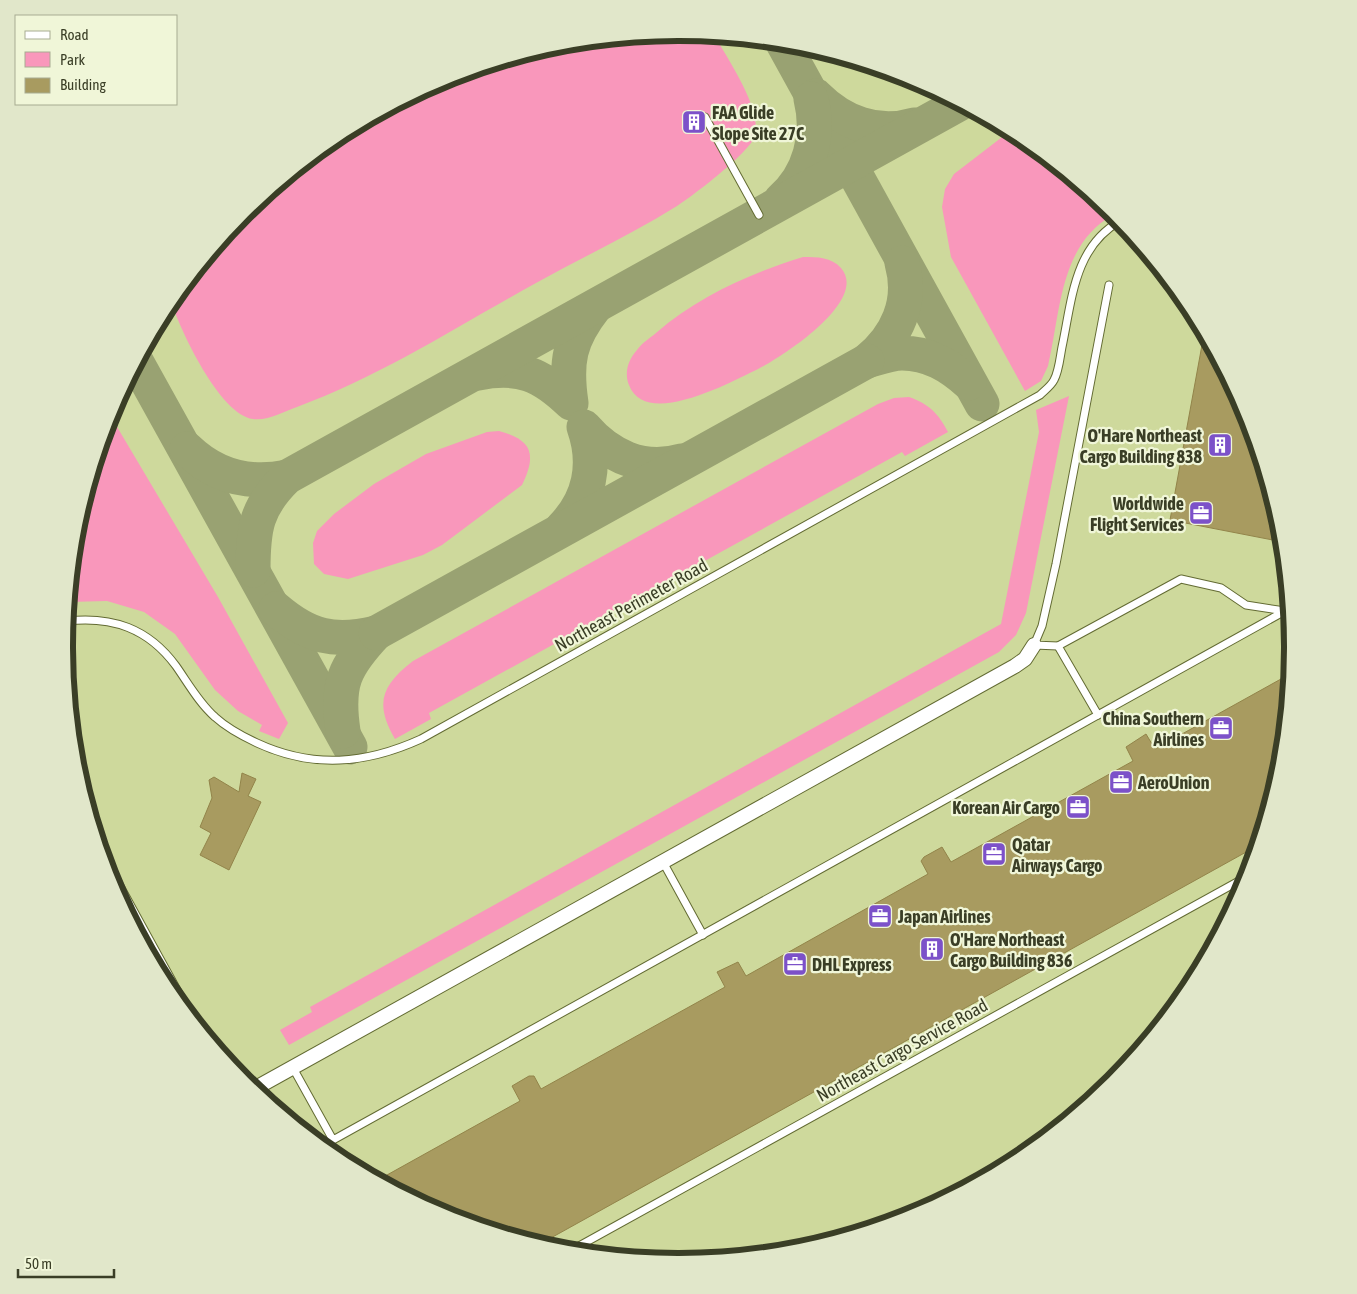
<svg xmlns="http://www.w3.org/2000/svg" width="1357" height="1294" font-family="'Asap Condensed',sans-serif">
  <rect width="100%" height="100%" fill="#ced99c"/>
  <g fill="#f997bb">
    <path d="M678,33L715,36C728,60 762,108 755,136C750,152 693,196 677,206C632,234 583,257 536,283C458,326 381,376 297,407C283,412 268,421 253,419C220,415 180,330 171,301L244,212L317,153L456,75L559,44Z"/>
    <path d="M1010,131L1020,136L1114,214C1059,245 1061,311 1048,366L1041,381L1025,391L951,257L942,207L945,189L954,174Z"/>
    <path d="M803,257C818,257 831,257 841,268C870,301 778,360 754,371C727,384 645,428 629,385C624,373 628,360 637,350C642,343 650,338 656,333C699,296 749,274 803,257Z"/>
    <path d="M1069,396L1026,613L1016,635L999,652L289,1045L280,1030L312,1012L310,1007L1001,624L1039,432L1036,410Z"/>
    <path d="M909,397C929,404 938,413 948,432L905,456L902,452L429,713L431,719L395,739C374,703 382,685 413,661L878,404L894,398Z"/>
    <path d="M110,415L218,597L288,723L279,739L259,731L262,725L238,711L215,690L175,634L144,612L107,601L68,602L76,527Z"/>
    <path d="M499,431C532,440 537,454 522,485L442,545L423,555L348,579L324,574L314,564L313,543L317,531L334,514L374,484L426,454L487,432Z"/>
  </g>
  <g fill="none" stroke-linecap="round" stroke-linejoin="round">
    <g stroke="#99a272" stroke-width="35">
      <path d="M783,43L982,404"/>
      <path d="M816,96C842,122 877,136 914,125"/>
      <path d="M781,200C810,175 820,135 811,99"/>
      <path d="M902,263C913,302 897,337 867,361C878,358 891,353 902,353C929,353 950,366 969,383"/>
      <path d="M137,363L350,747"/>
      <path d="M478,373C519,365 541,374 571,403C565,362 569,340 595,307"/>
      <path d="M187,449C215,476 249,485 287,477"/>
      <path d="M562,528C590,500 597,464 584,427C609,456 643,472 681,461"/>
      <path d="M253,570C253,528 256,507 287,477L959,104"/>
      <path d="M276,609C309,637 334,643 376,633C344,667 336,684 343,731"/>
      <path d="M376,633L867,361"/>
    </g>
  </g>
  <g fill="#a89b60" stroke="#92844a">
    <path d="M697,115L702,124L691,130L687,121Z"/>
    <path d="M1204,334L1246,412L1281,527L1283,542L1170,520Z"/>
    <path d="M1290,674L1281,767L1257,846L540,1244L443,1215L378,1180L520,1101L512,1086L529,1076H534L541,1089L725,987L717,972L738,962L746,976L928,874L921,861L924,857L942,847L951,862L1133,761L1126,747L1146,734L1155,749Z"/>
    <path d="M242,773L256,779L248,796L261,802L229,870L200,855L211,833L200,827L212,798L209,780L214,777L239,792Z"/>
  </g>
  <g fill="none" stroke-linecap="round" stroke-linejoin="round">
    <defs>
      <g id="lane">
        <path d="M705,117L759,215"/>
        <path d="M67,621C112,616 148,628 176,666C188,683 199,703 215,717C227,728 242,736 257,743C313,769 366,764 421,739L1040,395C1045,390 1051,386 1054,380C1059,371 1060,357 1062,347C1072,300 1074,247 1120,221"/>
        <path d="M1058,646L1034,645L1042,626L1056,564L1109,285"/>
        <path d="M1098,715L1058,646L1181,579L1221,588L1246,605L1285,611"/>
        <path d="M663,862L703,935"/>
        <path d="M293,1068L333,1140L1285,611L1290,612"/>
        <path d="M570,1251L1248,876"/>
      </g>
      <g id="street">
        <path d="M110,875L183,1008"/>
        <path d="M254,1089L1015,666L1025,659L1034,645"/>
      </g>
    </defs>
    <use href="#lane" stroke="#636b33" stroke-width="9"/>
    <use href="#street" stroke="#636b33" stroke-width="16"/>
    <use href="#lane" stroke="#fff" stroke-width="7"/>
    <use href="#street" stroke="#fff" stroke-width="14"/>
  </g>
  <defs>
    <symbol id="building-square" viewBox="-11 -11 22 22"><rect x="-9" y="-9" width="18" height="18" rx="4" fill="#7c51c9" stroke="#f0f6d8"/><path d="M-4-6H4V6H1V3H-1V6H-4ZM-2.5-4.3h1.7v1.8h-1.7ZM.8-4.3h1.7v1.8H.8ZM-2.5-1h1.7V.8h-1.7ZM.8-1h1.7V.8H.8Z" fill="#fff"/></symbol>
    <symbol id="office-square" viewBox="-11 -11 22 22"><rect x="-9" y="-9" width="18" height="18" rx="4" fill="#7c51c9" stroke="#f0f6d8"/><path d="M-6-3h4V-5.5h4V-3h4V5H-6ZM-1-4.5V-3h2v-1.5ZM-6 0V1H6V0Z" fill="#fff"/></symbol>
  </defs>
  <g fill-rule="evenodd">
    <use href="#building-square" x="680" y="108" width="28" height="28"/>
    <use href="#building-square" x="1206" y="431" width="28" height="28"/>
    <use href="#office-square" x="1187" y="499" width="28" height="28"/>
    <use href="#office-square" x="1207" y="714" width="28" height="28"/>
    <use href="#office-square" x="1107" y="768" width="28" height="28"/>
    <use href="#office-square" x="1064" y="793" width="28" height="28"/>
    <use href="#office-square" x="980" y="840" width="28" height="28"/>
    <use href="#office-square" x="866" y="902" width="28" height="28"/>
    <use href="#building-square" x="918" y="935" width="28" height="28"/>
    <use href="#office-square" x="781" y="950" width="28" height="28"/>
  </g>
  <g text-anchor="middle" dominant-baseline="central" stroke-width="4.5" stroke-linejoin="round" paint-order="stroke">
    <g font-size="18" font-weight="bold" fill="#3a3e26" stroke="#f0f6d8" text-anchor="start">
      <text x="712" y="112">FAA Glide<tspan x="712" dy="21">Slope Site 27C</tspan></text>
      <text x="1202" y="435" text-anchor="end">O'Hare Northeast<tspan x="1202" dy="21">Cargo Building 838</tspan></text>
      <text x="1184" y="503" text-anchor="end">Worldwide<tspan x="1184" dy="21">Flight Services</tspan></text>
      <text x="1204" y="718" text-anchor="end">China Southern<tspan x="1204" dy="21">Airlines</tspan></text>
      <text x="1138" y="782">AeroUnion</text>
      <text x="1060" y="807" text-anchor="end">Korean Air Cargo</text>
      <text x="1012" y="844">Qatar<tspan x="1012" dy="21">Airways Cargo</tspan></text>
      <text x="898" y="916">Japan Airlines</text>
      <text x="950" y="939">O'Hare Northeast<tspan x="950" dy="21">Cargo Building 836</tspan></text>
      <text x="812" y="964">DHL Express</text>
    </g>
    <g font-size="18" fill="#3a3e26" stroke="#f0f6d8">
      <text transform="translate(631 605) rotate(-29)">Northeast Perimeter Road</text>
      <text transform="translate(902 1050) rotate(-29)">Northeast Cargo Service Road</text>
    </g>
  </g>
  <path d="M0 0H1357V1294H0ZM678 41H679A605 605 0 0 1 1284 646V648A605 605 0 0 1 679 1253H678A605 605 0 0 1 73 648V646A605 605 0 0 1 678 41Z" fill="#e1e7ca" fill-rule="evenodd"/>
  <path fill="none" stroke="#3a3e26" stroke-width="6" d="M678 41H679A605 605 0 0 1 1284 646V648A605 605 0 0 1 679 1253H678A605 605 0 0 1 73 648V646A605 605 0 0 1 678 41Z"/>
  <rect x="15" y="15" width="162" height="90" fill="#f0f6d8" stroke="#a7ac91"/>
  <rect x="25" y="31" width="25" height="8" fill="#ffffff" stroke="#a7ac91"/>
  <text x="60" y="40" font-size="15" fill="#3a3e26">Road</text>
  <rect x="25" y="52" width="25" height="15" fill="#f997bb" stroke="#a7ac91"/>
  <text x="60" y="65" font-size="15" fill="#3a3e26">Park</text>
  <rect x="25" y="78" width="25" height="15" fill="#a89b60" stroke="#a7ac91"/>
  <text x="60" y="90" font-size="15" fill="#3a3e26">Building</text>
  <path d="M18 1269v8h96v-8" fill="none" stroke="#3a3e26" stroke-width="2.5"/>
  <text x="25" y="1269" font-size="15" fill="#3a3e26" stroke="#f0f6d8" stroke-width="4" paint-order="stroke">50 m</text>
</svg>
